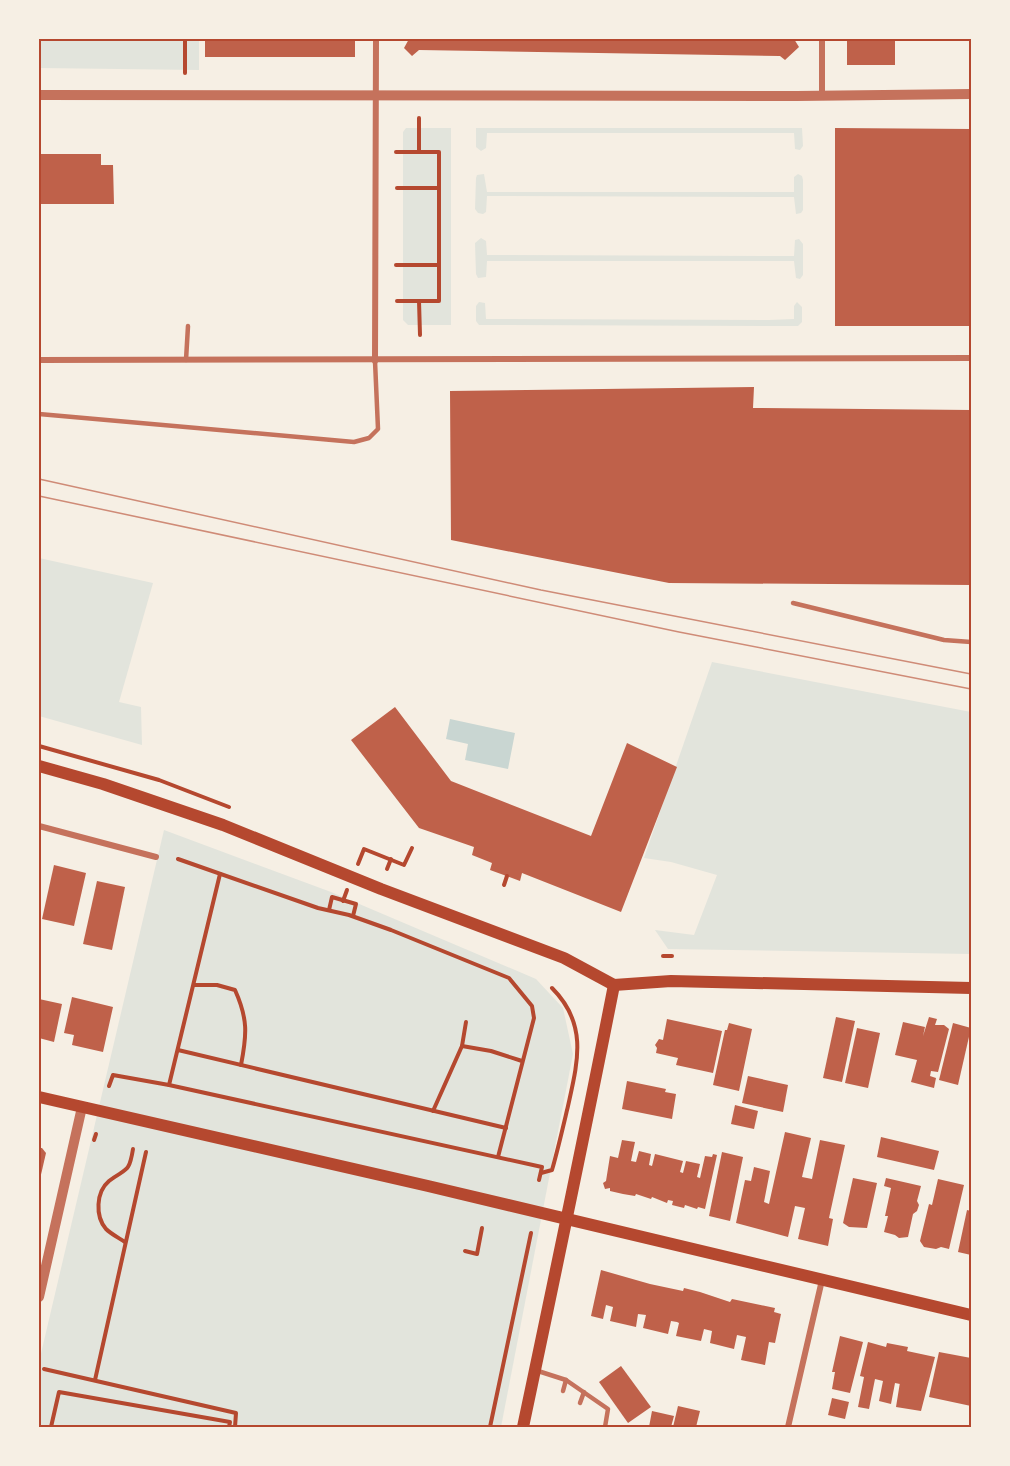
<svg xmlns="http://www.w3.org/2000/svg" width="1010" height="1466" font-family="'Public Sans',sans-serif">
  <rect width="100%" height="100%" fill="#f6efe4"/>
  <g fill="#e2e4dc">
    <path d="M39,39H199V70L39,68Z"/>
    <path d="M406,128H451V325H408L403,320V132Z"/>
    <path d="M476,128H802L803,146L800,150L795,149L794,133H487L486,148L481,151L476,147Z"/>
    <path d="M484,174L487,192H794V177L798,174L802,176L803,180V210L801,213L796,214L794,197L487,196L486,212L483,214L478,213L475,209L476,178L477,175Z"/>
    <path d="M481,238L486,241L487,255L794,256L795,240L799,239L803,244V275L800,279L796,278L794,261H487L486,277L478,278L476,274L475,243Z"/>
    <path d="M479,302L485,303L486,319L769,320L794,319V306L797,302L802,307V322L798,326L479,325L476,321V306Z"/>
    <path d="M39,558L153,583L119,702L141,707L142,745L39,716Z"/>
    <path d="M712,662L971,712V954L668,949L655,930L694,935L717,875L671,862L644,858Z"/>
    <path d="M164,830L331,892L536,979L563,1008L573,1054L501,1427H39V1362Z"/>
  </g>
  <path fill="#c9d6d2" d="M450,719L515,733L508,769L465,760L468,744L446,739Z"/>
  <g fill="#bf614a">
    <rect x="205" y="39" width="150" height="18"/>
    <path d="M409,39H794L799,47L785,60L780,56L419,50L412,56L404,48Z"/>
    <rect x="847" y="39" width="48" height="26"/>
    <path d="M835,128L971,129V326H835Z"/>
    <path d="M39,154H101V165H113L114,204H39Z"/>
    <path d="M754,387L753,408L971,410V585L669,583L451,540L450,391Z"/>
    <path d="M395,707L451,781L591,836L627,743L677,767L621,912L522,873L520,881L490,870L492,863L472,855L474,847L419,828L351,740Z"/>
    <path d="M54,865L86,873L74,926L42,919Z"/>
    <path d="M97,881L125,887L112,950L83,944Z"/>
    <path d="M72,997L113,1007L103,1052L72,1045L74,1035L64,1033Z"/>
    <path d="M39,999L62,1004L54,1042L39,1038Z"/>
    <path d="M836,1017L855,1021L842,1082L823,1078Z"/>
    <path d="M929,1017L937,1019L935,1025H944L949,1029L938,1072L931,1071L930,1076L936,1078L934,1088L911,1082L917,1060L895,1055L903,1022L925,1027L923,1036Z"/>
    <path d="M667,1019L722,1031L713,1073L676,1065L678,1058L656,1053L657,1048L655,1045L659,1039L663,1040Z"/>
    <path d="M729,1023L752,1029L739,1091L713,1085L725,1030H727Z"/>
    <path d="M953,1023L971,1028L958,1085L939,1080Z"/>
    <path d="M857,1028L880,1033L868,1088L845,1083Z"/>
    <path d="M748,1076L788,1085L783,1112L742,1103Z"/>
    <path d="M627,1081L666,1089L665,1092L676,1094L672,1119L622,1109Z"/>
    <path d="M735,1105L758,1111L754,1129L731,1124Z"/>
    <path d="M785,1132L811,1138L802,1177L812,1179L820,1140L845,1145L829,1218L833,1219L828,1246L798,1239L805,1208L795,1206L788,1237L736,1223L745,1180L751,1181L754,1167L770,1171L764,1202L769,1204Z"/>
    <path d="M881,1137L939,1151L934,1170L877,1157Z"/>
    <path d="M622,1140L635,1142L631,1161L636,1162L639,1151L651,1154L649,1165L652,1166L655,1154L683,1161L680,1172L683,1173L686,1161L700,1164L697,1177L700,1178L705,1156L712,1157L713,1154L717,1155L705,1209L698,1207L697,1209L685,1205L684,1208L672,1205L673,1201L668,1200L667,1203L652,1197L651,1199L636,1194L635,1196L623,1194L610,1191V1188L605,1189L603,1183L606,1181L610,1156L618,1158Z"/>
    <path d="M39,1148H42L46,1153L40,1179Z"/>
    <path d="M722,1152L743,1157L730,1221L709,1216Z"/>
    <path d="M853,1178L877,1183L867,1228L849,1227L843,1223Z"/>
    <path d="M886,1178L921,1186L917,1201L919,1205L917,1211L913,1214L908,1237L899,1238L895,1235L884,1232L888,1216H885L891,1188L884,1186Z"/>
    <path d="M938,1179L964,1185L949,1249L941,1247L936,1249L924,1247L920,1241L929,1204L932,1205Z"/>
    <path d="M967,1210L971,1211V1255L958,1252Z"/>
    <path d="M601,1270L650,1284L683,1291L684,1288L700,1292L730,1302L732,1299L775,1308L774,1312L781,1314L775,1343L769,1342L765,1365L741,1360L746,1337L737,1335L734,1349L710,1343L712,1331L704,1329L701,1341L676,1336L679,1323L677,1322L671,1321L668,1334L643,1328L646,1315L638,1314L636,1327L610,1321L613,1307L606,1305L603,1319L591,1316Z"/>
    <path d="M840,1336L863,1342L850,1393L832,1389L835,1372H832Z"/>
    <path d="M868,1342L886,1347L887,1343L908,1347L907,1351L935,1357L921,1411L896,1407L901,1376L900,1384L895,1383L891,1404L879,1401L883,1381L875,1379L869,1409L858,1407L864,1377L860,1376Z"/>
    <path d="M939,1352L971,1358V1406L929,1397Z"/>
    <path d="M621,1366L651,1407L628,1423L599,1382Z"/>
    <path d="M832,1398L849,1402L845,1419L828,1415Z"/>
    <path d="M678,1406L700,1411L696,1427H673Z"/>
    <path d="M652,1411L674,1416L671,1427H649Z"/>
  </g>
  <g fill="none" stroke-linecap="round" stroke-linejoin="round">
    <g stroke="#b5482f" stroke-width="4">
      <path d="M185,73V39"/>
      <path d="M419,118V152"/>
      <path d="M396,152H439V301H397"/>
      <path d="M397,188H438"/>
      <path d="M396,265H438"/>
      <path d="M419,301L420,335"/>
      <path d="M39,746L159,780L229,807"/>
      <path d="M178,859L318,908L349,915L391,930L509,978L532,1006L534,1018L498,1157"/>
      <path d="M358,864L364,849L404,865L412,848"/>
      <path d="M387,869L391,859"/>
      <path d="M504,885L507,876"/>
      <path d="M343,901L347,890"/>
      <path d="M329,910L332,897L356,904L353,916"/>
      <path d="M663,956H672"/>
      <path d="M194,985H217L235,990C248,1019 247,1034 241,1065"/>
      <path d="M462,1046L491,1051L522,1061"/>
      <path d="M178,1050L506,1128"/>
      <path d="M169,1085L220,874"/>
      <path d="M109,1086L113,1075L169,1085L542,1167L539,1180"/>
      <path d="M433,1111L462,1046L466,1022"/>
      <path d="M94,1140L96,1134"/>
      <path d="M541,1173L552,1170C558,1149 563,1127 568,1106C578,1061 588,1024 552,988"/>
      <path d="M125,1242C119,1238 111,1234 106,1229C95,1216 96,1192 109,1181C126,1168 129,1174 133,1149"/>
      <path d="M465,1251L477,1254L482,1228"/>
      <path d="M44,1369L236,1413L235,1427"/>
      <path d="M95,1380L146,1152"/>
      <path d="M51,1427L59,1392L230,1422L229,1427"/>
      <path d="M490,1427L531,1233"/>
    </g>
    <g stroke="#c5725c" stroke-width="4.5">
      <path d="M186,360L188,326"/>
      <path d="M39,414L354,442L369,438L378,429L375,361"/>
      <path d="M793,603L944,640L971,642"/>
      <path d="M538,1371L566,1380L608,1409L605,1427"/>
      <path d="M563,1391L566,1380"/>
      <path d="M580,1403L584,1392"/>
    </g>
    <g stroke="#c5725c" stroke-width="6">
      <path d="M822,39V96"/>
      <path d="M39,360L971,358"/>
      <path d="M375,361L376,39"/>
      <path d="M39,826L156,857"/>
      <path d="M788,1427L822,1280"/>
    </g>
    <g stroke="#c5725c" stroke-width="10">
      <path d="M39,95L797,96L971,94"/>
      <path d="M39,1297L82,1107"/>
    </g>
    <g stroke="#b5482f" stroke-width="12">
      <path d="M39,766L103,784L223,825L381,889L564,958L614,985"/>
      <path d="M614,985L671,981L971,988"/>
      <path d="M39,1097L428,1186L971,1315"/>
      <path d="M523,1427C554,1280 585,1133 614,985"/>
    </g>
    <g stroke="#cf8b77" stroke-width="1.5">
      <path d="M39,479L541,590L971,674"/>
      <path d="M39,496L679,632L971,689"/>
    </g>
  </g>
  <rect width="1010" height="1466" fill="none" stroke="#f6efe4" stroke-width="81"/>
  <rect x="40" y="40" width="930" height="1386" fill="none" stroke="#b5482f" stroke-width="2"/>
</svg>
